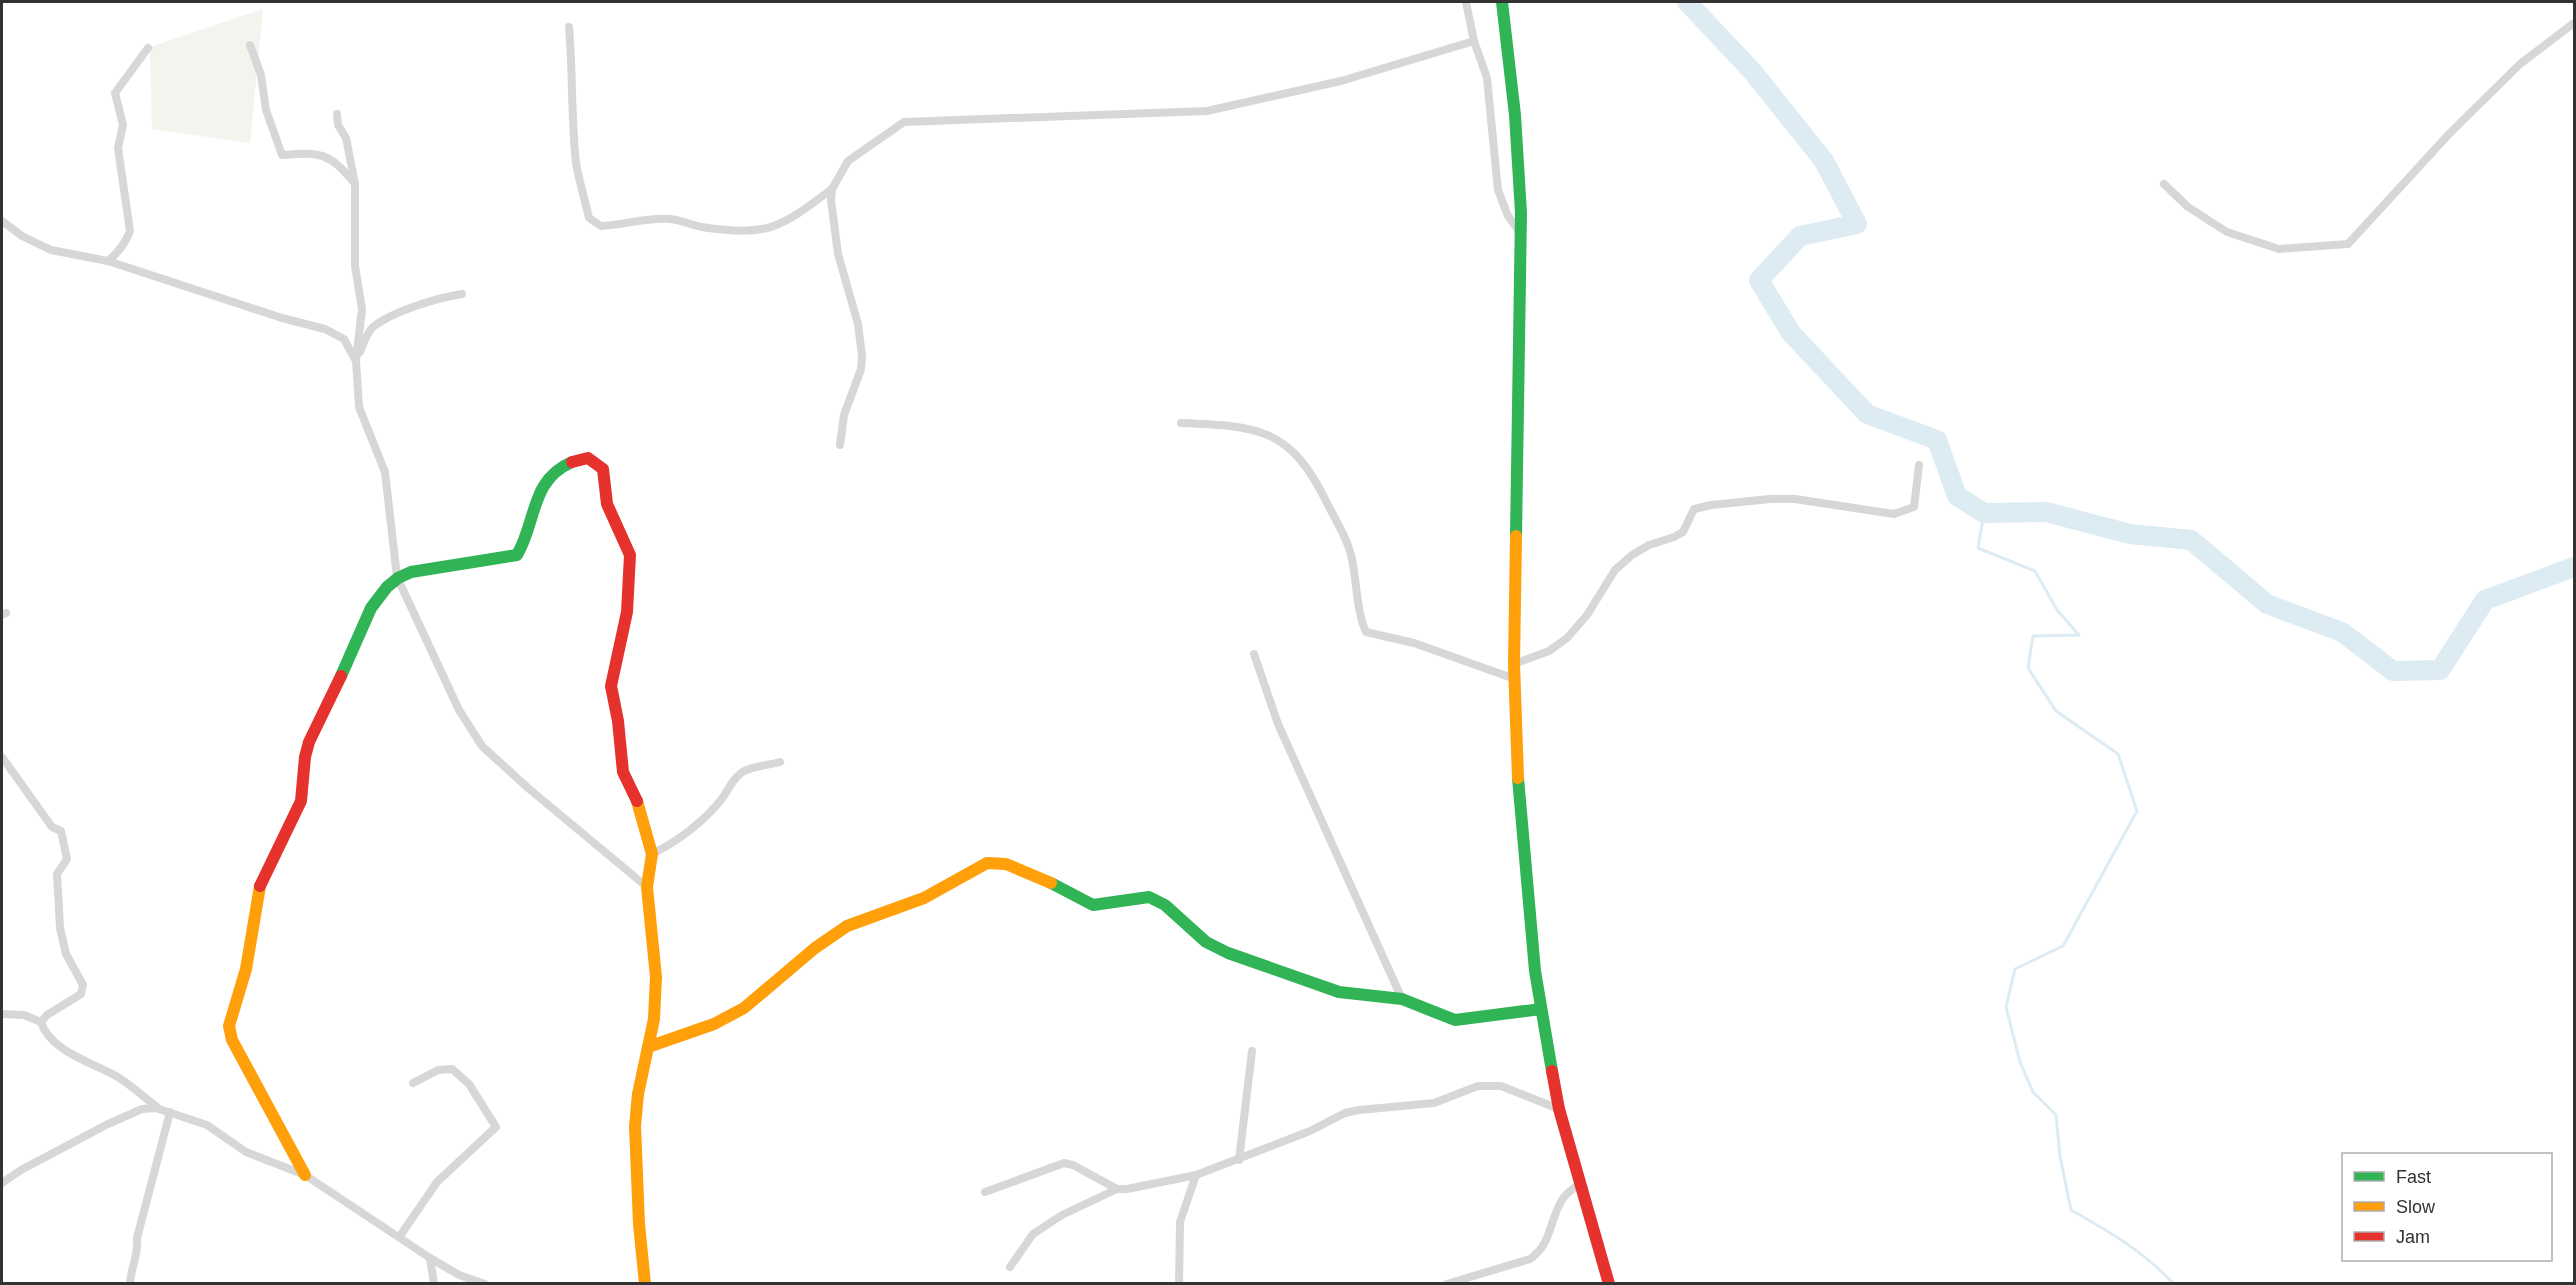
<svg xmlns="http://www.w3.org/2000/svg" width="2576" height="1285" font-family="Helvetica,sans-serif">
<rect width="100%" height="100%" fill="#fff"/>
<!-- green -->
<polygon fill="#f1f5ed" points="263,9 250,143 152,129 150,47"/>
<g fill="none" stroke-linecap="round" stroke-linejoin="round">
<!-- stream -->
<path stroke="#ddebf3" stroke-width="3" d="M1984,513L1978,548L2035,571L2057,610L2079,635L2033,636L2028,668L2056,711L2118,754L2137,811L2063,946L2015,969L2006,1007L2020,1062L2033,1092L2056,1115L2060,1156L2071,1210C2110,1232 2143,1251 2174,1284"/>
<!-- river -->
<polyline stroke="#ddebf3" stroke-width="20" points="1687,2 1753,72 1824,161 1857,224 1800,236 1759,280 1791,333 1867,414 1937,440 1957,496 1984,513 2046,512 2130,534 2191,540 2267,604 2342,632 2393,671 2440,670 2485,600 2574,567"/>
<!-- street -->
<g stroke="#d7d7d7" stroke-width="8">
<polyline points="1466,2 1474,41 1487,78 1498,190 1508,216 1520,232"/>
<path d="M569,27C573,72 571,118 576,163C579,181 585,200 589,218L601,226C624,225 647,217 670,219C681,220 691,225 702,227C769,237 780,228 832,189"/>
<path d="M250,45L261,75L266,110L282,155C321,152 329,152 355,184"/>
<polyline points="337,114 338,125 346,138 355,184 355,266 362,309 356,361 359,407 385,472 397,577 459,710 482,746 528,788 647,887"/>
<polyline points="2164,184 2188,207 2227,232 2279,249 2348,244 2449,134 2520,64 2574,23"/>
<polyline points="2,221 22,236 51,250 108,261 282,318 325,329 344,339 356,361"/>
<path d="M108,261C119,252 125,244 130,231L118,148L123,125L115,93L148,48"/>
<path d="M360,352C363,345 367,332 373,327C393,311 437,298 462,294"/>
<path d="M1181,423C1260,426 1291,428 1328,505C1336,521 1347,538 1351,555C1357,579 1356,611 1366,632L1414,643L1515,679"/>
<polyline points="840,445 844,415 861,369 862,356 858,324 838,254 831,200 832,189 848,161 904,122 1207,111 1341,81 1474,41"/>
<polyline points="2,615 6,613"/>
<polyline points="1254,654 1278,724 1402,999"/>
<polyline points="1514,664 1549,651 1567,638 1587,615 1615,570 1632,555 1649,545 1674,537 1683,532 1694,509 1711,505 1770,499 1795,499 1894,514 1914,507 1919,465"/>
<path d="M2,757L52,827L61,831L67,859L57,874L60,928L66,954L83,985L81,994L47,1015L41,1022C50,1051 91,1062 116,1076C130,1084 144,1097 157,1107"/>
<path d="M652,854C678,841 702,823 721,800C728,791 733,777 744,771C754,766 769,765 780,762"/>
<polyline points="2,1014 24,1015 41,1022"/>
<polyline points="1239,1160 1252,1051"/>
<polyline points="2,1183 21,1170 108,1124 142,1109 156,1108 207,1125 246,1152 305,1175 430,1258 459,1275 485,1284"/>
<polyline points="985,1192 1064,1163 1073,1165 1117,1189 1127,1189 1196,1175 1310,1131 1345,1113 1359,1110 1434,1103 1478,1086 1501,1086 1559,1109"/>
<polyline points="400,1236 437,1182 496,1127 469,1084 452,1069 438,1070 413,1083"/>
<polyline points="430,1258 434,1284"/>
<polyline points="1010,1267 1033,1234 1062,1215 1117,1189"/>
<path d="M130,1284C131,1266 139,1254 137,1238L170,1112"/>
<polyline points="1179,1284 1180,1222 1196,1175"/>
<path d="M1447,1284L1530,1259C1552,1244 1549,1221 1562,1200C1566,1193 1573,1189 1580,1183"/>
</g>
<!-- fast -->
<g stroke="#30b455" stroke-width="12">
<polyline points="1502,2 1515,115 1521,213 1516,536"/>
<path d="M341,676L371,608L387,587L398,578L411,572L517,555C537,521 530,480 572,462"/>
<polyline points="1518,778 1535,971 1552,1071"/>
<polyline points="1051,883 1093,905 1149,897 1165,905 1206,942 1228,953 1339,992 1402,999 1455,1020 1541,1009"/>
</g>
<!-- slow -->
<g stroke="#ff9f0a" stroke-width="12">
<polyline points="1516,536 1514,664 1518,778"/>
<polyline points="637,801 652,854 647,887 656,977 654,1019 638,1094 635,1126 639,1224 645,1284"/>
<polyline points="260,886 246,969 229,1026 232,1040 305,1175"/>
<polyline points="648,1047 714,1024 744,1008 815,948 847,926 924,898 987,863 1006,864 1051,883"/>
</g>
<!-- jam -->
<g stroke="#e5322d" stroke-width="12">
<polyline points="572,462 588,458 603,469 607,504 630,555 627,612 611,686 618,721 623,772 637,801"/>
<polyline points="260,886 301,801 305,757 309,742 341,676"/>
<polyline points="1552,1071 1559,1109 1609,1284"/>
</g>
</g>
<!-- border -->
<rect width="2576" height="1285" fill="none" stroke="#333333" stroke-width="6"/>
<!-- legend -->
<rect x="2342" y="1153" width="210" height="108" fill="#ffffff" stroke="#adadad" stroke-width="1.5"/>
<rect x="2354" y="1172" width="30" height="9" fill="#30b455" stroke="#adadad" stroke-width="1.5"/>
<text x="2396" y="1183" font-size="18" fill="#333333">Fast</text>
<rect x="2354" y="1202" width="30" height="9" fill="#ff9f0a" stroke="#adadad" stroke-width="1.5"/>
<text x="2396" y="1213" font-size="18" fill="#333333">Slow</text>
<rect x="2354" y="1232" width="30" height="9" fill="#e5322d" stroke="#adadad" stroke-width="1.5"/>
<text x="2396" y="1243" font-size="18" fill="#333333">Jam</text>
</svg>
